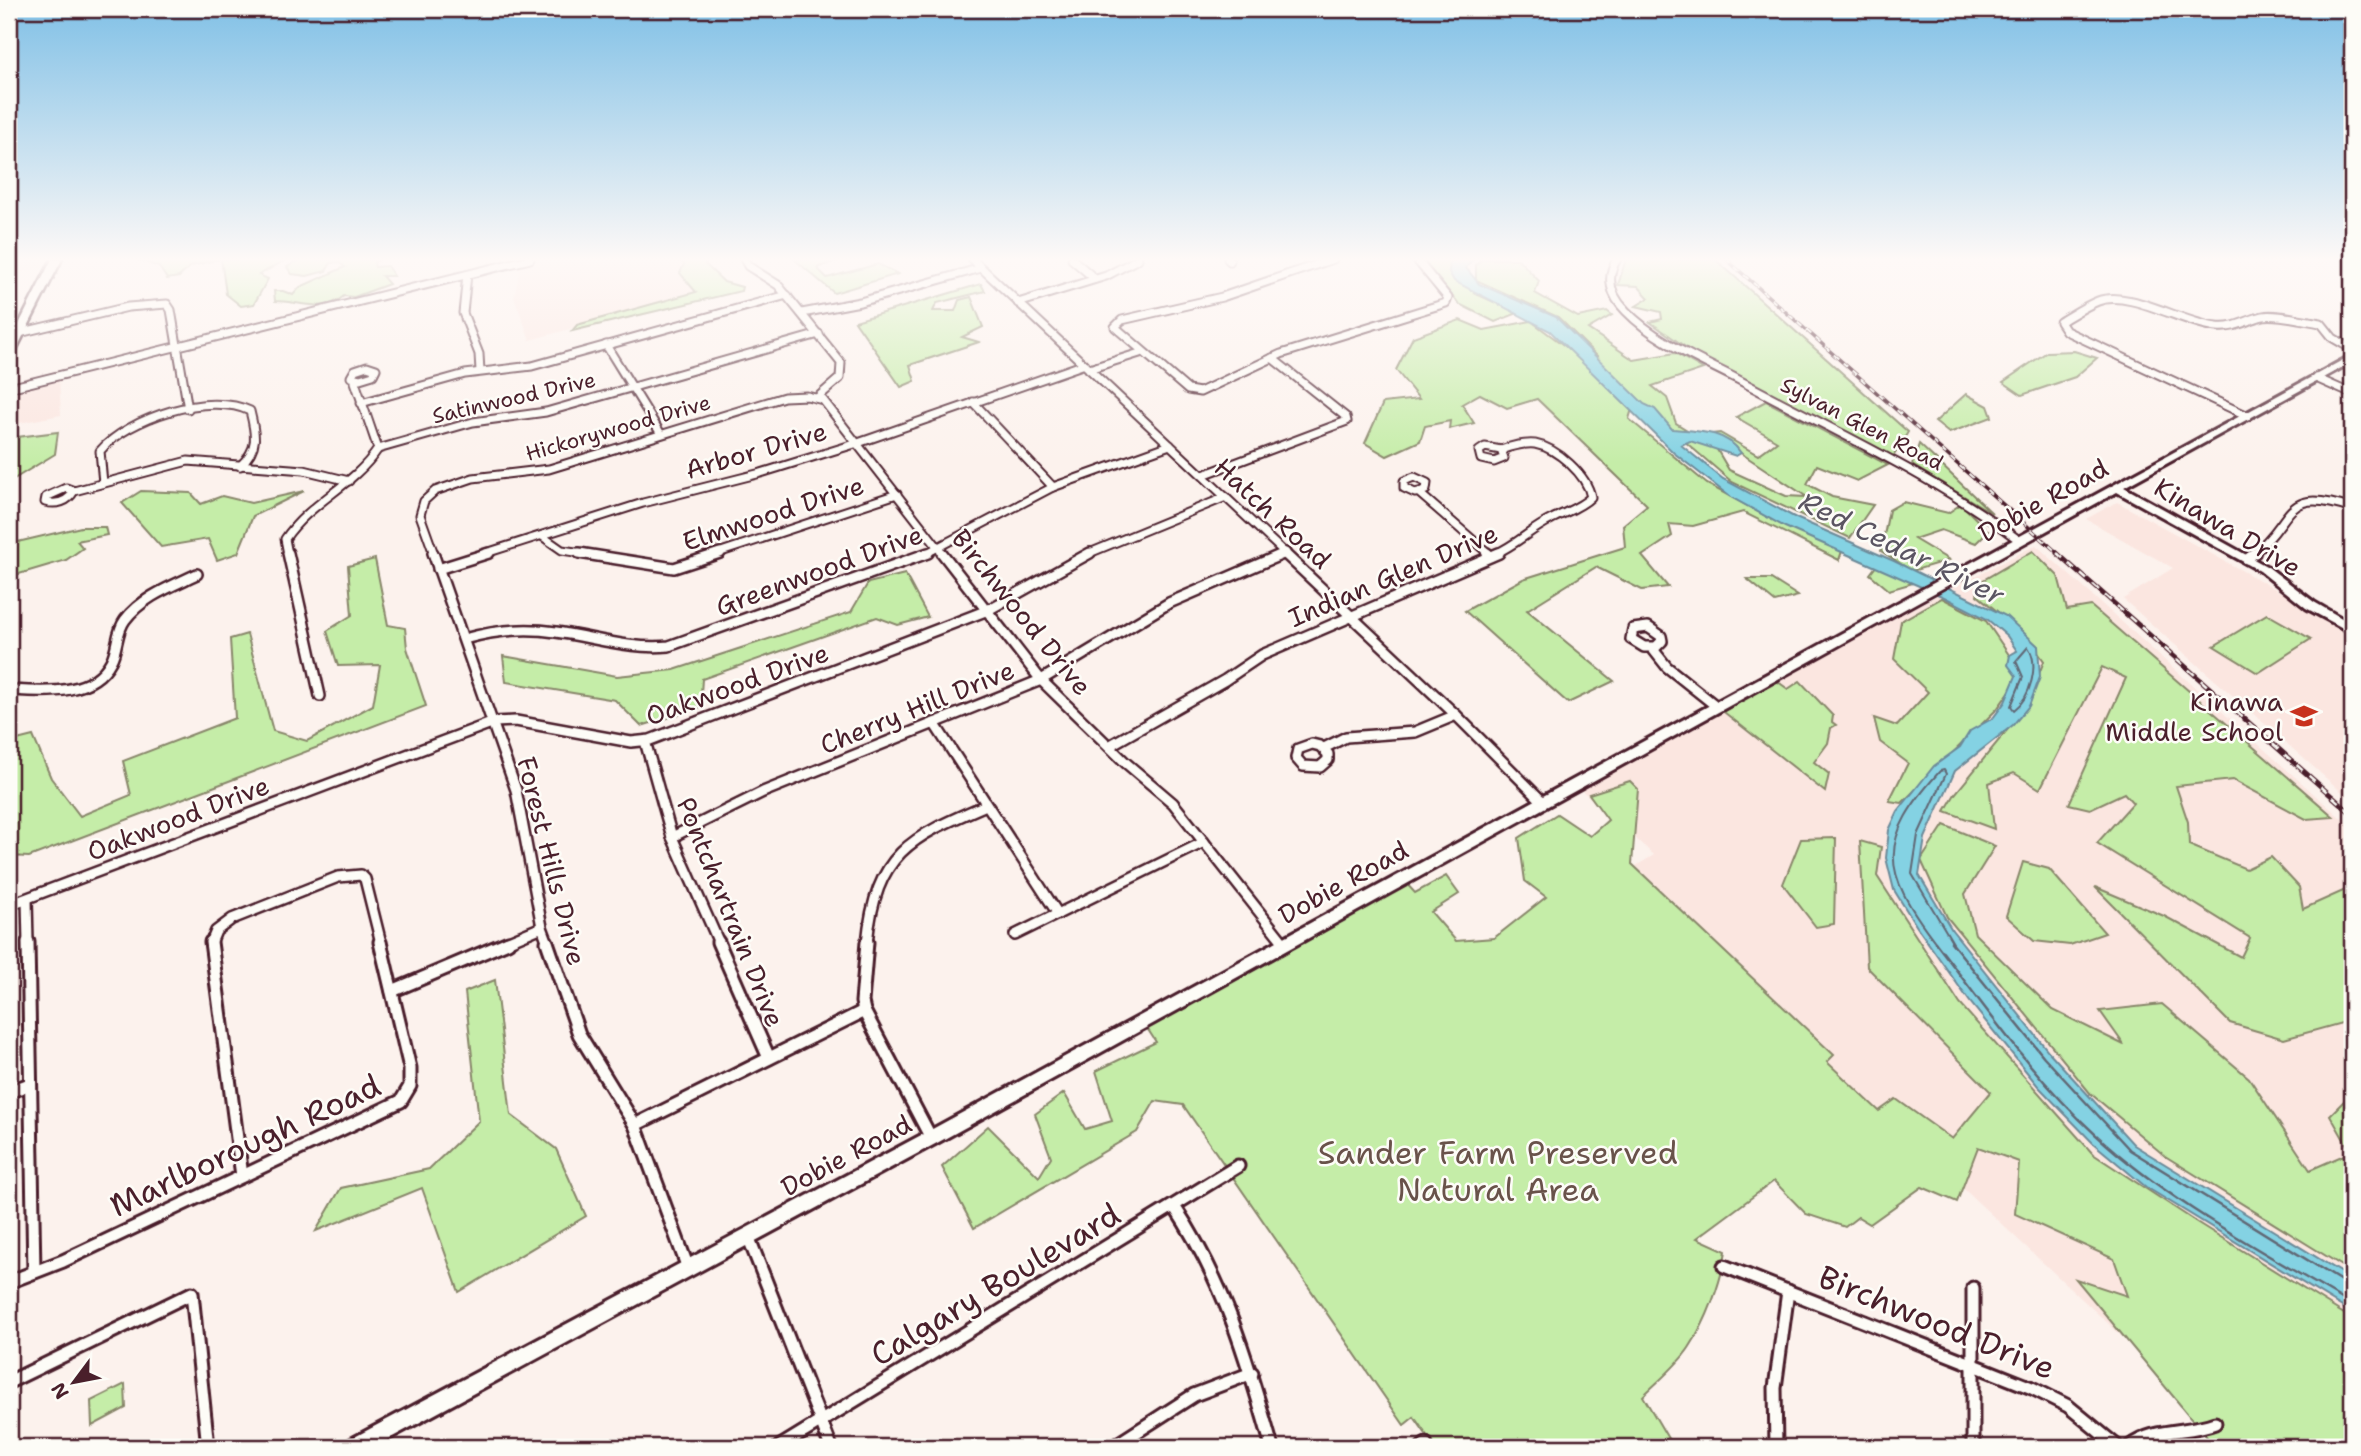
<svg xmlns="http://www.w3.org/2000/svg" width="2361" height="1456" font-family="'Shantell Sans',sans-serif">
<rect width="100%" height="100%" fill="#fcf2ed"/>
<filter id="ink" filterUnits="userSpaceOnUse"><feTurbulence type="fractalNoise" baseFrequency=".0143" numOctaves="2"/><feDisplacementMap in="SourceGraphic" scale="14" xChannelSelector="R" yChannelSelector="G"/><feConvolveMatrix kernelMatrix="1 2 1 2 8 2 1 2 1" color-interpolation-filters="sRGB"/></filter>
<g filter="url(#ink)">
<!-- built -->
<g fill="#fbe6e0">
<polygon points="9,259 50,259 45,267 9,275"/>
<polygon points="535,259 693,259 716,289 530,340 514,297 520,270 517,264"/>
<polygon points="59,378 61,415 9,425 9,390"/>
<polygon points="2117,502 2352,631 2352,801 2123,599 2173,568 2086,519"/>
<polygon points="2036,545 2352,828 2352,1436 2241,1447 1624,873 1654,855 1579,788 1720,709 1780,757 1835,725 1774,679"/>
</g>
<!-- green -->
<g fill="#c5eda8" stroke="#88866a" stroke-width="2">
<polygon points="137,259 219,259 191,266 179,277 167,279 159,267"/>
<polygon points="221,259 287,259 259,275 268,279 254,304 241,306 226,294"/>
<path d="M301,259H380L374,262L375,267L387,266L394,276H382L389,284L354,297L344,296C323,314 300,301 275,301L274,291H283L293,295L300,287L345,267L338,262L331,263L326,271L307,276L292,274L287,267Z"/>
<polygon points="676,259 708,259 705,264 724,282 742,287 741,291 572,331 577,325 696,292 680,273 684,264"/>
<polygon points="794,259 841,259 817,268 827,278 878,264 898,274 834,293"/>
<polygon points="1422,259 1459,259 1450,272 1476,294 1518,313 1495,322 1459,304"/>
<polygon points="1482,259 1518,259 1539,281 1535,293 1578,317 1607,311 1612,315 1588,329 1634,360 1675,353 1703,369 1652,386 1667,398 1676,423 1716,448 1729,470 1786,496 1807,497 1712,434 1720,433 1758,455 1777,441 1736,417 1766,401 1888,465 1857,481 1817,465 1807,484 1832,497 1873,505 1850,538 1732,482 1635,399 1629,419 1707,484 1777,522 1842,551 1839,560 1743,512 1693,526 1669,524 1672,536 1642,556 1668,587 1642,590 1596,567 1527,610 1614,681 1568,703 1465,611 1523,579 1625,547 1623,525 1647,505 1537,399 1507,408 1480,394 1462,404 1474,423 1449,429 1450,421 1425,426 1420,441 1387,456 1365,443 1383,403 1419,399 1396,370 1413,337 1460,320 1484,330 1531,321 1569,349 1597,356 1558,317 1476,280 1476,265"/>
<polygon points="1626,259 1715,259 1908,432 1893,457 1697,355 1650,322 1662,319 1661,312 1636,306 1649,298 1638,286 1618,285"/>
<polygon points="981,284 985,291 937,303 933,311 955,311 959,300 971,297 983,327 962,337 979,342 910,365 915,381 901,387 855,321"/>
<polygon points="2074,351 2097,358 2075,377 2022,395 2003,382 2047,352"/>
<polygon points="1966,394 1988,406 1992,417 1949,433 1935,422"/>
<polygon points="58,432 55,454 9,482 9,442 17,437"/>
<polygon points="1919,444 1992,513 1912,465"/>
<polygon points="141,491 191,493 201,504 222,496 251,503 304,491 253,516 238,553 217,560 208,539 161,547 122,503"/>
<polygon points="1903,502 1948,513 1961,504 1988,531 1976,543 1941,530 1914,539 1949,560 1912,571 1881,551 1889,510"/>
<polygon points="81,527 105,527 107,535 77,541 83,548 66,560 9,577 9,544"/>
<polygon points="2033,551 2058,576 2067,610 2091,606 2334,817 2306,819 2233,780 2176,786 2188,822 2189,845 2246,869 2271,857 2299,887 2303,909 2352,887 2352,1026 2345,1022 2284,1039 2230,1023 2095,887 2164,916 2241,957 2250,938 2097,843 2133,803 2124,793 2090,809 2069,804 2126,678 2102,667 2040,789 2014,773 1989,783 1994,829 1945,811 1955,794 2026,707 2044,661 2023,632 1977,595 1980,582"/>
<polygon points="375,559 388,625 405,628 407,648 426,706 29,857 9,856 9,742 33,736 51,778 80,816 131,795 123,761 235,718 230,639 247,634 273,731 307,741 373,705 380,665 338,666 327,631 352,615 348,566"/>
<polygon points="1877,565 1913,583 1889,590 1870,574"/>
<polygon points="905,574 928,617 898,625 877,617 702,679 700,708 641,726 615,700 506,682 503,656 617,676 674,670 851,612 868,583"/>
<polygon points="1747,579 1771,579 1798,596 1775,602"/>
<polygon points="1942,598 1986,621 2022,674 1997,709 1902,803 1889,801 1908,763 1880,742 1874,718 1897,726 1928,692 1894,659 1901,621"/>
<polygon points="2267,614 2311,639 2258,673 2214,646"/>
<polygon points="1774,679 1788,689 1800,681 1833,716 1832,722 1836,725 1831,728 1828,743 1814,762 1829,774 1825,792 1720,709"/>
<path d="M1630,781L1638,789L1632,864L1834,1055L1827,1062L1879,1111L1896,1099L1952,1139L1991,1092L1867,967L1860,841L1881,847L1877,876L1960,1004L2093,1154L2198,1223L2352,1319V1447H2215L2076,1279L2127,1296L2114,1259L2015,1214L2019,1162L1978,1147L1957,1202L1922,1187L1870,1224L1858,1217L1845,1227L1806,1214L1774,1181L1697,1238L1726,1251C1721,1283 1707,1321 1689,1348C1677,1366 1658,1381 1643,1396L1673,1447H1435L1414,1417L1404,1425L1183,1105L1155,1101L1137,1132L974,1228L942,1167L988,1126L1039,1177L1051,1157L1035,1114L1064,1093L1085,1129L1112,1121L1096,1071L1156,1042L1145,1025L1405,882L1415,893L1446,876L1459,894L1431,912L1456,941L1494,938L1546,897L1525,881L1519,838L1557,814L1590,836L1608,820L1589,794Z"/>
<polygon points="1944,825 1995,846 1965,894 1975,934 2053,1010 2124,1045 2100,1011 2162,1004 2249,1078 2310,1170 2351,1152 2330,1115 2349,1096 2352,1097 2352,1272 2165,1156 2090,1093 1947,917 1921,860"/>
<polygon points="1836,838 1834,924 1816,927 1783,884 1801,839"/>
<polygon points="2023,862 2049,869 2105,933 2070,945 2034,941 2006,916"/>
<polygon points="495,980 511,1115 556,1149 586,1216 459,1292 422,1188 316,1231 341,1188 429,1169 479,1121 465,992"/>
<polygon points="125,1384 126,1408 92,1426 91,1401"/>
</g>
<!-- water -->
<path fill="#84d2e3" stroke="#6d8a99" stroke-width="2" d="M1456,259H1473L1466,268L1479,284L1556,317L1644,404L1655,409L1672,429C1696,431 1726,430 1741,453L1736,456L1690,441L1681,445L1723,479L1796,518L1894,561L2006,616L2038,646L2040,677L2029,706L2013,725L1955,771L1925,838L1919,875L1952,930L2049,1052L2134,1145L2352,1279V1313L2146,1187L2093,1143L2038,1086L1970,1002L1917,927L1894,890L1886,858L1889,830L1898,811L1934,766L1960,747L1970,731L1993,718L2005,702L2016,676L2008,665L2010,655L2017,651L2007,636L1987,619L1944,597L1785,527L1729,496L1674,453L1550,331L1454,281L1449,272L1450,262Z"/>
<g fill="none" stroke-linecap="round" stroke-linejoin="round">
<!-- shore-far1 -->
<g stroke="#616775" stroke-width="2">
<path d="M2028,647C2040,665 2030,698 2014,710L2011,706L2023,677L2016,661Z"/>
<path d="M1936,943C1880,870 1878,840 1940,771L1944,770L1946,774L1918,835L1912,874L1953,943"/>
</g>
<!-- shore -->
<g stroke="#616775" stroke-width="2.5">
<path d="M1935,942C1986,1008 2033,1077 2095,1134C2171,1204 2264,1252 2352,1305"/>
<polyline points="1951,942 2044,1057 2130,1150 2346,1284 2352,1285"/>
</g>
<defs>
<g id="street-far2">
<polyline points="744,259 748,266 778,285 841,363 840,378 817,398"/>
<polyline points="972,259 1286,554"/>
<polyline points="1072,259 1095,279"/>
<polyline points="1228,259 1230,261"/>
<polyline points="1333,259 1222,297 1122,320 1115,327 1188,390 1200,392 1281,354 1446,303 1448,298 1416,259"/>
<path d="M1617,259C1605,278 1611,296 1626,311C1656,342 1701,360 1739,380C1835,432 1933,475 2020,541"/>
<polyline points="467,275 463,313 479,354 480,371"/>
<polyline points="1018,303 1106,276 1138,259"/>
<polyline points="802,313 860,302 981,268"/>
<polyline points="19,333 128,307 167,304 171,310 188,409"/>
<polyline points="606,345 661,434"/>
<polygon points="367,366 376,369 373,375 360,379 351,377 355,370"/>
<polyline points="1089,369 1143,352"/>
<polyline points="2316,378 2352,394"/>
<polyline points="9,388 530,259"/>
<polyline points="973,402 1053,487"/>
<polyline points="361,403 465,374 532,366 787,295"/>
<path d="M2248,416L2066,331L2060,322C2072,315 2085,306 2098,301C2129,289 2184,324 2217,327C2235,329 2246,320 2263,316C2276,313 2306,321 2321,323L2333,338L2352,349"/>
<polygon points="1485,447 1501,450 1504,458 1494,462 1481,459 1479,451"/>
<polyline points="378,449 473,422 546,412 819,334"/>
<polyline points="1203,475 1347,421 1346,417 1272,358"/>
<polygon points="1414,477 1427,483 1426,490 1415,493 1404,488 1404,481"/>
<path d="M103,483L100,451C128,418 210,391 250,411C256,435 259,448 240,466"/>
<path d="M66,488L74,491C68,502 57,505 45,502L46,497Z"/>
<polyline points="74,491 188,461 304,470 349,481"/>
<polyline points="1419,493 1489,554"/>
<polyline points="542,536 562,550 589,554"/>
<path d="M288,554L285,539C310,502 353,486 378,449L355,382L357,379"/>
<polyline points="434,554 420,515 424,501 435,491 473,478 549,469 784,397 807,396 823,400 943,554"/>
<polyline points="483,554 643,503 761,473 858,443 1085,364"/>
<polyline points="715,554 897,494"/>
<polyline points="925,554 1053,487 1170,445"/>
<polyline points="1087,554 1226,497"/>
<polyline points="1282,554 1285,553"/>
<path d="M1495,554C1516,545 1531,529 1552,519C1565,512 1580,508 1591,497C1587,475 1557,448 1535,444C1523,443 1512,446 1501,450"/>
<path d="M2253,554C2297,519 2281,485 2352,509"/>
</g>
<g id="street-far1">
<polyline points="288,553 320,696"/>
<polyline points="433,553 516,790 542,927 548,943"/>
<polyline points="579,553 674,568 720,553"/>
<polyline points="942,553 1041,680 1126,763 1173,803 1284,943"/>
<polyline points="1284,553 1456,715 1542,801"/>
<polyline points="1487,553 1491,556"/>
<polyline points="2247,559 2255,553"/>
<polyline points="438,569 489,553"/>
<polygon points="1648,627 1661,636 1662,641 1656,647 1644,647 1631,639 1633,629"/>
<path d="M464,639C495,630 524,627 556,632C593,637 631,650 669,646L928,553"/>
<polyline points="1652,648 1667,667 1716,706"/>
<path d="M9,690C44,692 92,697 111,661C118,648 116,632 125,620C142,597 172,586 197,574"/>
<polyline points="934,723 1058,914"/>
<polyline points="645,741 672,837 719,943"/>
<polygon points="1312,744 1320,746 1328,754 1328,760 1320,767 1303,766 1296,758 1298,749"/>
<polyline points="1109,746 1225,680 1262,655 1499,553"/>
<polyline points="1324,748 1346,737 1415,732 1456,715"/>
<polyline points="672,837 763,792 1041,680 1169,603 1285,553"/>
<polyline points="27,899 28,943"/>
<polyline points="9,905 494,722 516,721 631,742 650,740 988,610 1090,553"/>
<polyline points="1015,935 1204,842"/>
<polyline points="211,943 216,931 232,919 338,877 361,875 365,879 381,943"/>
<polyline points="504,943 542,927"/>
<path d="M867,943C876,853 909,838 986,805"/>
</g>
<g id="street">
<polyline points="28,942 34,1272"/>
<polyline points="211,942 242,1176"/>
<polyline points="547,942 579,1034 635,1125 688,1268"/>
<polyline points="718,942 769,1058"/>
<polyline points="867,942 862,1002 864,1011 931,1138"/>
<polyline points="392,991 508,942"/>
<polyline points="9,1092 30,1084"/>
<polyline points="635,1125 864,1011"/>
<path d="M1174,1206C1225,1283 1247,1359 1272,1447"/>
<polyline points="748,1236 831,1447"/>
<polyline points="1724,1266 2032,1388 2068,1406 2118,1447"/>
<polyline points="9,1282 63,1261 401,1101 410,1086 410,1068 380,942"/>
<polyline points="1973,1288 1973,1447"/>
<polyline points="9,1382 192,1293 208,1447"/>
<polyline points="779,1447 1238,1166"/>
<polyline points="1113,1447 1194,1395 1252,1373"/>
<polyline points="1422,1447 1426,1444"/>
<polyline points="1776,1447 1775,1388 1788,1291"/>
<path d="M2129,1447C2154,1427 2186,1434 2215,1423"/>
</g>
<polygon id="secondary" points="2352,355 2352,362 2124,487 2268,567 2314,602 2352,624 2352,633 2306,608 2260,571 2117,492 937,1143 374,1447 347,1447 349,1440 925,1133"/>
<polygon id="primary" points="52,259 62,259 14,354 9,357 9,344"/>
</defs>
<!-- street-far2 casing -->
<use href="#street-far2" stroke="#4a1f2b" stroke-width="11"/>
<!-- street-far1 casing -->
<use href="#street-far1" stroke="#4a1f2b" stroke-width="14"/>
<!-- street casing -->
<use href="#street" stroke="#4a1f2b" stroke-width="17"/>
<!-- secondary casing -->
<use href="#secondary" stroke="#4a1f2b" stroke-width="6"/>
<!-- primary casing -->
<use href="#primary" stroke="#4a1f2b" stroke-width="5"/>
<!-- street-far2 -->
<use href="#street-far2" stroke="#fdfcf7" stroke-width="7"/>
<!-- street-far1 -->
<use href="#street-far1" stroke="#fdfcf7" stroke-width="9"/>
<!-- street -->
<use href="#street" stroke="#fdfcf7" stroke-width="11"/>
<!-- secondary -->
<use href="#secondary" fill="#fdfcf7" fill-rule="evenodd"/>
<!-- primary -->
<use href="#primary" fill="#fdfcf7" fill-rule="evenodd"/>
<defs>
<polyline id="rail-far1" points="1726,259 2059,554"/>
<polyline id="rail" points="2057,553 2352,814"/>
</defs>
<!-- rail-far1 casing -->
<use href="#rail-far1" stroke="#4a1f2b" stroke-width="3.5"/>
<!-- rail casing -->
<use href="#rail" stroke="#4a1f2b" stroke-width="5"/>
<!-- rail-far1 -->
<use href="#rail-far1" stroke="#fdfcf7" stroke-width="2" stroke-dasharray="6" stroke-linecap="butt"/>
<!-- rail -->
<use href="#rail" stroke="#fdfcf7" stroke-width="2.5" stroke-dasharray="8" stroke-linecap="butt"/>
</g>
</g>
<!-- sky -->
<linearGradient id="sky" x2="0" y2="1"><stop stop-color="#80c0e6"/><stop offset="0.56" stop-color="#fef9f7"/><stop offset="1" stop-color="#fef9f7" stop-opacity="0"/></linearGradient>
<rect width="2361" height="463" fill="url(#sky)"/>
<!-- icons -->
<defs>
<symbol id="school-bare" viewBox="-9 -9 18 18"><path d="M0-5L7-2L0 1L-7-2ZM-4 1L0 2.5L4 1V4Q0 6-4 4Z" fill="#c8321e" stroke="#fdfcf7" stroke-width="2.5" paint-order="stroke"/></symbol>
</defs>
<g fill-rule="evenodd">
<use href="#school-bare" x="2285" y="697" width="38" height="38"/>
</g>
<g text-anchor="middle" dominant-baseline="central" stroke-width="5" stroke-linejoin="round" paint-order="stroke">
<!-- far-street labels -->
<g font-size="21" fill="#4a1f2b" stroke="#fdfcf7">
<text transform="translate(514 398) rotate(-13)">Satinwood Drive</text>
<text transform="translate(1862 424) rotate(27)">Sylvan Glen Road</text>
<text transform="translate(618 428) rotate(-16)">Hickorywood Drive</text>
</g>
<!-- street labels -->
<g font-size="26" fill="#4a1f2b" stroke="#fdfcf7">
<text transform="translate(756 450) rotate(-16)">Arbor Drive</text>
<text transform="translate(2043 500) rotate(-29)">Dobie Road</text>
<text transform="translate(773 513) rotate(-18)">Elmwood Drive</text>
<text transform="translate(1273 513) rotate(43)">Hatch Road</text>
<text transform="translate(2228 527) rotate(31)">Kinawa Drive</text>
<text transform="translate(819 570) rotate(-20)">Greenwood Drive</text>
<text transform="translate(1393 575) rotate(-23)">Indian Glen Drive</text>
<text transform="translate(1022 612) rotate(51)">Birchwood Drive</text>
<text transform="translate(737 684) rotate(-20)">Oakwood Drive</text>
<text transform="translate(917 707) rotate(-22)">Cherry Hill Drive</text>
<text transform="translate(178 818) rotate(-21)">Oakwood Drive</text>
<text transform="translate(552 861) rotate(76)">Forest Hills Drive</text>
<text transform="translate(1343 882) rotate(-29)">Dobie Road</text>
<text transform="translate(731 912) rotate(68)">Pontchartrain Drive</text>
<text transform="translate(846 1155) rotate(-28)">Dobie Road</text>
</g>
<!-- poi labels -->
<g font-size="26" fill="#4a1f2b" stroke="#fdfcf7" text-anchor="end">
<text x="2283" y="701">Kinawa<tspan x="2283" dy="30">Middle School</tspan></text>
</g>
<!-- water labels -->
<g font-size="28" font-style="italic" fill="#5b5562" stroke="#fdfcf7">
<text transform="translate(1902 548) rotate(26)">Red Cedar River</text>
</g>
<!-- near-street labels -->
<g font-size="32" fill="#4a1f2b" stroke="#fdfcf7">
<text transform="translate(245 1145) rotate(-25)">Marlborough Road</text>
<text transform="translate(995 1284) rotate(-31)">Calgary Boulevard</text>
<text transform="translate(1937 1322) rotate(22)">Birchwood Drive</text>
</g>
<!-- near-park labels -->
<g font-size="32" fill="#69524a" stroke="#fdfcf7">
<text x="1498" y="1152">Sander Farm Preserved<tspan x="1498" dy="37">Natural Area</tspan></text>
</g>
</g>
<!-- margin -->
<rect width="2361" height="1456" fill="none" stroke="#fdfcf7" stroke-width="35"/>
<rect x="18" y="18" width="2326" height="1421" fill="none" stroke="#4a1f2b" stroke-width="2.5" filter="url(#ink)"/>
<!-- north arrow -->
<g transform="translate(74 1382) rotate(238)" stroke="#fdfcf7" stroke-width="5" paint-order="stroke">
<path d="M0-5L12 26L0 18L-12 26Z" fill="#4a1f2b"/>
<text y="-10" font-size="19" font-weight="bold" text-anchor="middle" fill="#4a1f2b">N</text>
</g>
</svg>
